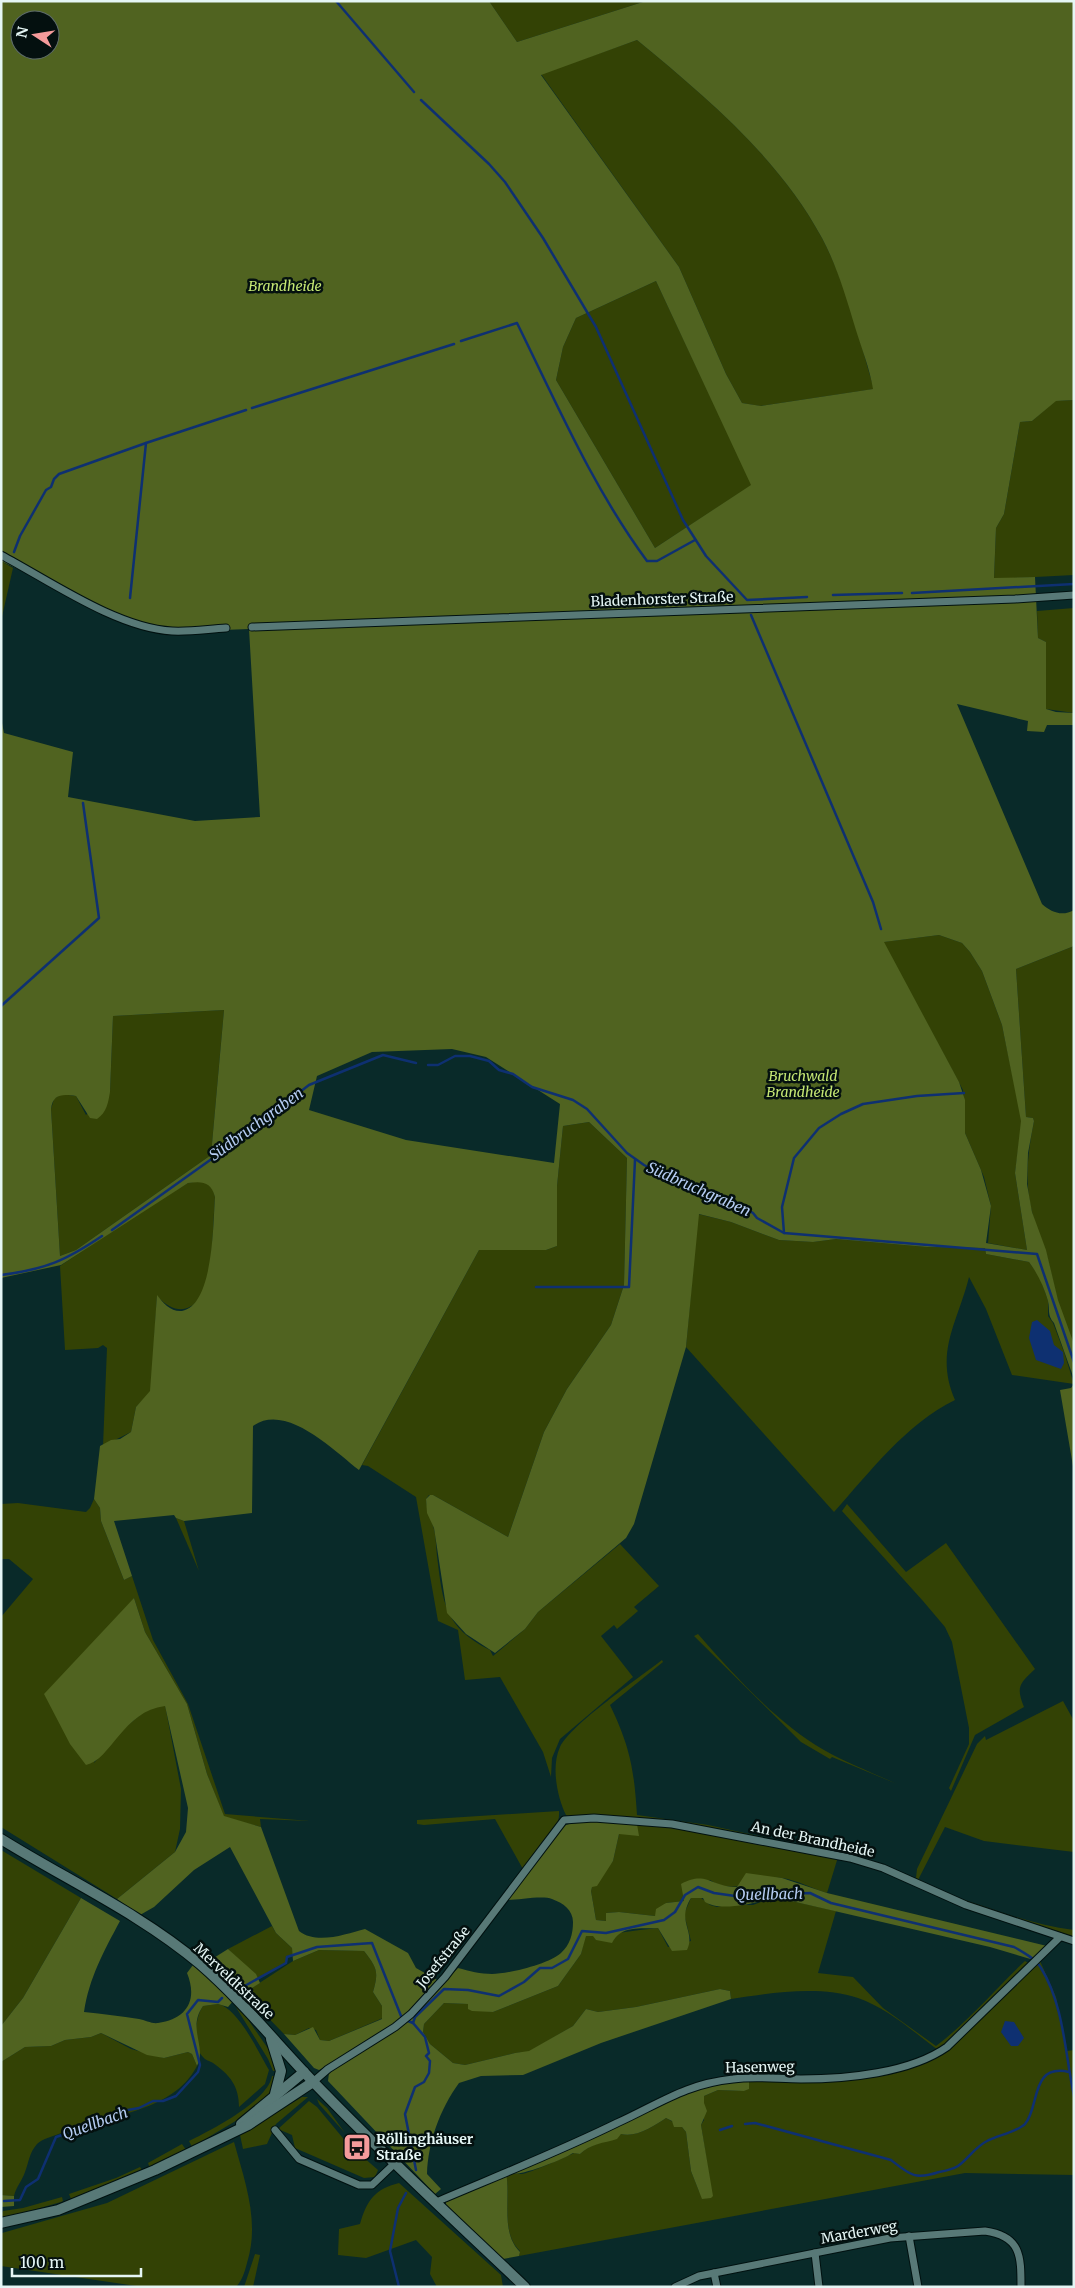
<svg xmlns="http://www.w3.org/2000/svg" width="1075" height="2288" font-family="Merriweather,serif">
<rect width="100%" height="100%" fill="#092a29"/>
<!-- green -->
<g fill="#334205">
<polygon points="489,1 646,1 517,42"/>
<path d="M637,40C706,97 779,158 822,238C847,285 859,339 874,389L760,406L742,403L726,374L679,267L541,74Z"/>
<polygon points="656,281 752,485 655,548 556,380 563,347 576,318"/>
<polygon points="1074,400 1074,575 994,579 996,528 1004,514 1020,422 1032,421 1055,401"/>
<polygon points="1,561 13,568 1,621"/>
<polygon points="1074,608 1074,713 1046,709 1046,642 1038,638 1037,611"/>
<polygon points="939,935 962,943 970,952 982,971 1002,1025 1022,1121 1015,1173 1027,1250 988,1243 991,1206 984,1177 965,1133 963,1090 883,942"/>
<path d="M1074,946V1344C1060,1319 1055,1288 1048,1260C1044,1243 1036,1229 1032,1212C1024,1181 1028,1152 1034,1121L1033,1118L1026,1117L1016,969Z"/>
<polygon points="224,1010 211,1155 76,1250 60,1256 51,1109 54,1099 61,1094 76,1096 86,1115 110,1092 113,1016"/>
<path d="M589,1122L627,1158L624,1285L611,1325L567,1389L544,1432L508,1537L433,1495H429L426,1499C427,1511 431,1518 434,1529C436,1537 436,1547 437,1556C443,1603 444,1627 490,1650L493,1656L525,1629L538,1612L620,1544L659,1586L634,1607L638,1611L617,1629L614,1625L601,1636L633,1677L560,1739L552,1758L551,1777L543,1752L500,1677L465,1680L458,1630L438,1621L416,1497L368,1466L362,1465L479,1250H546L557,1246V1186L563,1126Z"/>
<path d="M199,1181C210,1183 213,1187 215,1197C213,1223 213,1250 209,1274C203,1305 182,1323 157,1296L151,1392L136,1407L131,1432L103,1446L107,1348L103,1345L98,1348L65,1350L60,1266L156,1202L188,1183Z"/>
<path d="M698,1214L731,1222L779,1240L813,1242L836,1239L927,1247L985,1248L986,1254L1029,1262L1040,1277L1048,1301V1316L1053,1323L1064,1352L1074,1384L1012,1375L986,1309L969,1277C958,1322 934,1352 955,1400C906,1424 870,1472 834,1512L686,1347Z"/>
<polygon points="94,1499 100,1508 101,1521 124,1580 132,1576 153,1640 188,1704 225,1814 310,1821 260,1819 261,1827 224,1817 207,1774 187,1704 145,1632 134,1598 94,1763 120,1732 147,1709 165,1705 181,1789 180,1829 175,1852 117,1899 1,1827 1,1617 33,1579 9,1559 1,1559 1,1504 18,1503 86,1512 90,1508"/>
<path d="M847,1504L906,1572L946,1543L1035,1669C1019,1684 1016,1687 1024,1707L975,1735L951,1791L949,1788L969,1744V1728L952,1642L945,1627L923,1601L842,1511Z"/>
<polygon points="176,1518 184,1521 199,1571"/>
<path d="M698,1634C733,1674 777,1723 824,1750C847,1763 873,1773 897,1784L832,1757L830,1759L801,1742L694,1636Z"/>
<path d="M662,1660L663,1662L610,1705C630,1747 634,1768 637,1815L708,1825L795,1844L670,1822L569,1817L566,1815C557,1797 551,1766 560,1747C571,1724 639,1678 662,1660Z"/>
<path d="M1063,1701L1074,1721V1852L984,1841L945,1827L918,1880C937,1892 959,1898 980,1905C1011,1916 1041,1926 1074,1930V1939L965,1902L916,1878L917,1869L977,1744L985,1736L986,1740Z"/>
<path d="M559,1811C561,1832 536,1855 524,1871L495,1819L424,1825L417,1824V1820Z"/>
<path d="M637,1824L674,1827L838,1857L827,1893C813,1889 797,1880 782,1878C756,1876 736,1897 710,1880L684,1901L666,1903L655,1916L619,1912L606,1913L607,1921L596,1920L591,1891L592,1886L613,1861L619,1834Z"/>
<polygon points="1,1850 81,1898 23,1998 1,2026"/>
<path d="M700,1897L710,1905L717,1907L725,1905H753L774,1897L836,1911L818,1973L853,1977L883,2008L936,2046C969,2021 995,1989 1025,1961L1030,1964L938,2050C914,2032 887,2008 858,1998C819,1985 770,1993 731,1999L730,1991L720,1989L636,2007L598,2012L586,2009L573,2026L529,2052L515,2053L465,2065L453,2063L430,2044L423,2032L424,2024L444,2003L468,2004V2008L493,2012L558,1986L581,1954L585,1936C611,1935 633,1930 658,1928L668,1947L691,1941L684,1914L691,1898Z"/>
<polygon points="272,1926 276,1933 292,1948 293,1954 287,1957 286,1963 258,1979 228,1949"/>
<path d="M319,1950L364,1951C377,1968 379,1971 373,1992L382,2006L383,2018L329,2041L320,2040L316,2030L309,2028L295,2035L284,2034L244,1993L293,1961Z"/>
<path d="M1040,1961L1056,1997L1067,2051L1074,2050V2175L965,2173L519,2256L520,2251C500,2232 511,2198 506,2172C512,2173 517,2174 522,2174C527,2174 568,2156 574,2153L580,2154C591,2143 608,2142 621,2134C636,2138 654,2126 666,2118L682,2127L686,2132L691,2171L699,2191L712,2196L701,2125L704,2120V2096L718,2090L744,2091L749,2088V2082L890,2073L922,2064L949,2050Z"/>
<polygon points="236,2002 271,2053 277,2071 273,2071 268,2059 234,2004"/>
<path d="M218,2004C238,2008 259,2053 269,2070L265,2084L239,2107C239,2086 230,2075 213,2063C210,2061 205,2060 203,2057C192,2047 195,2017 203,2006Z"/>
<path d="M101,2033L131,2049L164,2058L188,2052L192,2054L197,2066C172,2114 106,2114 61,2133C54,2136 42,2139 37,2144C29,2153 29,2162 25,2172C22,2181 16,2187 14,2196L1,2195V2062L25,2047L51,2046L65,2040L91,2037Z"/>
<path d="M272,2076H279L274,2091L249,2113L192,2147L189,2141C211,2130 268,2101 272,2076Z"/>
<polygon points="302,2097 308,2097 276,2124 267,2144 243,2149 240,2135"/>
<polygon points="317,2099 327,2108 345,2133 319,2104"/>
<polygon points="309,2101 317,2107 347,2143 378,2170 375,2177 364,2178 295,2148 292,2135 278,2129"/>
<path d="M234,2142C245,2182 260,2222 247,2263C245,2271 242,2281 236,2287H143L1,2266L2,2233L107,2203Z"/>
<polygon points="182,2144 186,2150 150,2168 148,2163"/>
<polygon points="140,2167 143,2171 71,2199 69,2194 116,2178"/>
<path d="M399,2183L501,2275L503,2287H437L430,2274L432,2257L416,2240L366,2258L338,2255L339,2229L360,2224C367,2200 375,2189 399,2183Z"/>
<polygon points="62,2197 63,2201 61,2202 5,2218 1,2215 3,2211 23,2208"/>
<polygon points="255,2254 260,2255 253,2287 244,2287"/>
</g>
<!-- forest -->
<g fill="#506320" fill-rule="evenodd">
<path d="M1,1H489L517,42L646,1H1074V400L1056,401L1032,421L1020,422L1004,514L996,528L994,578L1035,577L1038,638L1046,642V709L1056,712L1074,713V725H1047L1044,732L1027,731L1028,721L957,704L1042,904C1051,912 1062,917 1074,910V946L1016,969L1026,1117L1033,1118L1034,1121L1028,1153L1027,1184L1032,1212L1046,1250L1058,1300L1074,1344V1379L1054,1323C1047,1315 1050,1310 1048,1301C1044,1287 1038,1274 1029,1262L986,1254L985,1248L927,1247L836,1239L813,1242L779,1240L731,1222L699,1214L686,1347L634,1524L626,1538L538,1612L525,1629L495,1653L466,1634L447,1613L434,1528L427,1513L426,1499L430,1495H433L508,1537L544,1432L567,1389L611,1325L624,1285L627,1158L589,1122L563,1126L557,1186V1246L546,1250H479L359,1470C334,1451 286,1402 253,1426L252,1513L184,1521L176,1518L174,1515L114,1521L132,1576L124,1580L101,1521L100,1508L94,1499L100,1446L111,1440L120,1439L131,1432L136,1407L150,1391L157,1295C163,1303 171,1312 182,1311C214,1305 213,1222 215,1197C211,1182 203,1181 188,1183L61,1265L1,1278V718L4,733L73,752L68,797L195,821L260,817L249,629L171,632L138,626L1,561ZM20,20H50V50H20ZM637,40C706,97 779,158 822,238C837,266 846,297 855,327C861,347 870,369 873,389L761,406L742,403L726,374L679,267L541,75ZM656,281L751,485L655,548L556,380L563,347L576,318ZM939,935L962,943L970,952L982,971L1002,1025L1021,1121L1015,1173L1027,1250L986,1243L991,1206L981,1170L965,1133V1100L959,1082L884,942ZM224,1010L211,1155L76,1250L60,1256L51,1109C53,1094 62,1094 76,1096L90,1118L97,1119C107,1112 108,1103 110,1092L113,1016ZM452,1049L486,1057L560,1104L554,1163L406,1140L309,1110L317,1076L372,1052Z"/>
<polygon points="1074,1384 1074,1472 1060,1390 1071,1388"/>
<path d="M134,1598L145,1632L187,1704L207,1774L224,1816L261,1827L299,1931C317,1945 346,1934 365,1929L408,1953L416,1968L439,1981L394,2026L323,2068L319,2070L314,2068L284,2034L295,2035L313,2027L320,2040L329,2041L382,2019V2006L373,1992C379,1971 377,1968 364,1951L319,1950L293,1961L292,1948L276,1933L230,1847L194,1870L154,1907L140,1915L117,1899L175,1852L186,1832L188,1808L165,1706C123,1711 111,1760 86,1765L70,1744L44,1694Z"/>
<path d="M582,1820L637,1824L639,1836L619,1834L613,1861L597,1886L592,1887L591,1891L596,1920L606,1921V1913L619,1912L655,1916L656,1909L666,1903L684,1901L681,1884C706,1870 711,1887 737,1887L746,1873L782,1878L827,1893L1047,1946L1037,1961L990,1947L774,1897C757,1903 720,1912 705,1902L703,1898H691C676,1922 696,1931 687,1950L672,1951L658,1928C640,1929 621,1925 612,1943L596,1940L593,1936H586L581,1954L558,1986L493,2012L472,2011L468,2009V2004L444,2003L424,2024L423,2032L430,2044L453,2063L465,2065L515,2053L529,2051L573,2026L586,2009L598,2012L636,2007L720,1989L730,1991L731,1999L601,2043L523,2075L481,2076L459,2083C440,2109 428,2142 427,2174L441,2189L435,2194L328,2081L329,2073L400,2027L458,1968C469,1971 481,1974 492,1974C508,1974 549,1964 561,1953C570,1945 573,1934 573,1922C573,1910 563,1903 552,1899C543,1895 518,1900 507,1900L563,1826Z"/>
<path d="M81,1898L120,1921C104,1951 89,1978 84,2012C103,2014 121,2016 139,2019C145,2020 152,2024 158,2023C187,2019 198,2000 187,1973L193,1965L234,2000L228,2007L218,2004L203,2006C187,2029 207,2046 197,2066L192,2054L188,2052L164,2058L147,2055L101,2033L91,2037L65,2040L51,2046L25,2047L1,2062V2026L23,1998Z"/>
<polygon points="228,1949 256,1974 260,1983 244,1993 209,1961"/>
<path d="M741,2081L749,2082V2089L744,2091L718,2090L704,2096V2103L707,2111L701,2125L713,2196L711,2198L702,2199L691,2171L686,2132L682,2127H674L672,2121L666,2118C654,2126 636,2138 621,2134L617,2139C604,2143 590,2144 580,2154L573,2153C564,2159 520,2177 511,2173L696,2088Z"/>
<path d="M506,2172C511,2198 500,2232 520,2252L519,2256L503,2259L446,2206V2202Z"/>
<polygon points="1,2195 14,2196 14,2206 1,2207"/>
</g>
<!-- water -->
<g fill="#0e3071">
<polygon points="1037,1320 1050,1331 1054,1345 1063,1352 1064,1363 1061,1369 1036,1360 1029,1338 1032,1322"/>
<polygon points="1005,2021 1014,2022 1024,2038 1018,2046 1011,2046 1001,2032"/>
</g>
<g fill="none" stroke-linecap="round" stroke-linejoin="round">
<!-- stream -->
<g stroke="#0e3071" stroke-width="2.5">
<polyline points="336,1 414,92"/>
<polyline points="421,100 489,164 505,182 543,238 596,327 683,520 706,556 747,600 807,597"/>
<path d="M461,341L517,323C557,404 593,488 647,561H657L695,540"/>
<polyline points="252,408 454,344"/>
<polyline points="14,552 20,536 46,490 51,487 54,479 59,474 146,443"/>
<polyline points="912,593 1074,584"/>
<polyline points="833,595 902,593"/>
<polyline points="130,598 146,443 246,410"/>
<polyline points="751,615 873,902 881,929"/>
<polyline points="1,1006 99,918 83,803"/>
<polyline points="428,1065 438,1065 455,1056 470,1056 489,1061 499,1070 513,1074 532,1087 573,1100 587,1109 627,1153 644,1165 682,1184 737,1203 753,1213 757,1218 784,1233 1037,1254 1074,1362"/>
<polyline points="112,1230 227,1148 309,1085 383,1055 416,1063"/>
<polyline points="784,1233 782,1207 794,1158 819,1128 841,1114 863,1104 917,1096 964,1093"/>
<path d="M1,1275C46,1269 65,1261 102,1236"/>
<polyline points="536,1287 629,1287 635,1160"/>
<polyline points="241,1988 286,1963 287,1957 317,1947 372,1943 401,2016"/>
<path d="M408,2021L413,2023L415,2017L444,1989L468,1990L499,1996L524,1982L540,1968H552L568,1959L582,1931L606,1933L664,1920L675,1912L685,1895L698,1887L714,1893L735,1896L810,1893L831,1903L1014,1947C1023,1952 1036,1959 1041,1968C1064,2005 1065,2054 1074,2096"/>
<polyline points="413,2023 425,2037 429,2053 426,2056 430,2061 429,2073 424,2082 415,2087 405,2114 416,2170"/>
<path d="M745,2124L755,2123L891,2160C910,2175 915,2180 939,2172C945,2171 953,2169 958,2166C968,2159 975,2147 987,2141C996,2136 1019,2131 1025,2124C1040,2107 1030,2063 1069,2072"/>
<polyline points="720,2130 732,2126"/>
<polyline points="4,2201 20,2200 26,2187 38,2179 56,2137 100,2122 117,2112 139,2108 153,2101 163,2101 176,2096 198,2072 200,2065 187,2014 198,2000 218,2002 222,1998"/>
<polyline points="399,2287 390,2251 398,2208 406,2193"/>
</g>
<defs>
<g id="street">
<path d="M1,555C50,581 117,628 172,631C190,632 208,629 226,628"/>
<polyline points="252,627 1015,599 1074,595"/>
<polyline points="313,2082 328,2069 395,2027 411,2014 445,1977 564,1820 594,1818 672,1824 850,1858 883,1868 966,1905 1074,1941"/>
<polyline points="275,2130 299,2159 359,2185 372,2185 394,2164"/>
<path d="M436,2202C497,2176 558,2152 617,2123C659,2104 685,2084 733,2079C756,2076 779,2079 801,2079C847,2079 910,2073 947,2047L1060,1937"/>
<polyline points="909,2236 918,2287"/>
<polyline points="815,2253 819,2287"/>
<polyline points="714,2273 717,2287"/>
<path d="M675,2287L699,2276L890,2238L985,2231C1021,2236 1021,2256 1021,2287"/>
</g>
<g id="secondary">
<path d="M1,1839C67,1880 141,1914 200,1964C246,2004 283,2052 326,2095C390,2161 458,2223 525,2287"/>
<polyline points="271,2039 281,2071 275,2094"/>
<polyline points="241,2124 304,2072"/>
<polyline points="1,2223 58,2210 155,2170 248,2125 313,2082"/>
</g>
</defs>
<!-- street casing -->
<use href="#street" stroke="#001110" stroke-width="9"/>
<!-- secondary casing -->
<use href="#secondary" stroke="#001110" stroke-width="12"/>
<!-- street -->
<use href="#street" stroke="#587977" stroke-width="7"/>
<!-- secondary -->
<use href="#secondary" stroke="#587977" stroke-width="10"/>
</g>
<!-- icons -->
<defs>
<symbol id="bus-square" viewBox="-11 -11 22 22"><rect x="-9" y="-9" width="18" height="18" rx="4" fill="#f59b9b" stroke="#04100f"/><path d="M-5-6H5V4H4V6H2V4H-2V6H-4V4H-5ZM-3.5-4V0h7V-4ZM-3.5 1.2v1.5H-2V1.2ZM2 1.2v1.5H3.5V1.2Z" fill="#111"/></symbol>
</defs>
<g fill-rule="evenodd">
<use href="#bus-square" x="341" y="2131" width="32" height="32"/>
</g>
<g text-anchor="middle" dominant-baseline="central" stroke-width="5" stroke-linejoin="round" paint-order="stroke">
<!-- park labels -->
<g font-size="14" font-style="italic" fill="#c4e673" stroke="#04100f">
<text x="285" y="286">Brandheide</text>
<text x="803" y="1076">Bruchwald<tspan x="803" dy="16">Brandheide</tspan></text>
</g>
<!-- street labels -->
<g font-size="14" fill="#e5f6f5" stroke="#04100f">
<text transform="translate(662 599) rotate(-2)">Bladenhorster Straße</text>
<text transform="translate(813 1839) rotate(12)">An der Brandheide</text>
<text transform="translate(443 1957) rotate(-51)">Josefstraße</text>
<text transform="translate(234 1981) rotate(43)">Merveldtstraße</text>
<text transform="translate(760 2067) rotate(-1)">Hasenweg</text>
<text transform="translate(859 2232) rotate(-10)">Marderweg</text>
</g>
<!-- poi labels -->
<g font-size="14" font-weight="bold" fill="#e5f6f5" stroke="#04100f" text-anchor="start">
<text x="376" y="2139">Röllinghäuser<tspan x="376" dy="16">Straße</tspan></text>
</g>
<!-- water labels -->
<g font-size="15" font-style="italic" fill="#b5ccf2" stroke="#04100f">
<text transform="translate(256 1124) rotate(-36)">Südbruchgraben</text>
<text transform="translate(699 1189) rotate(24)">Südbruchgraben</text>
<text transform="translate(769 1894) rotate(-1)">Quellbach</text>
<text transform="translate(95 2123) rotate(-20)">Quellbach</text>
</g>
</g>
<!-- border -->
<rect width="1075" height="2288" fill="none" stroke="#e5f6f5" stroke-width="5"/>
<!-- north arrow -->
<g transform="translate(35 35) rotate(282)"><circle r="24" fill="#04100f" stroke="#5e6c6b"/>
<path d="M0-4L9 19L0 12L-9 19Z" fill="#f59b9b"/>
<text y="-8" font-size="14" font-weight="bold" text-anchor="middle" fill="#e5f6f5">N</text>
</g>
<!-- scale -->
<path d="M12 2268v8h129v-8" fill="none" stroke="#e5f6f5" stroke-width="2.5"/>
<text x="20" y="2268" font-size="15" fill="#e5f6f5" stroke="#04100f" stroke-width="4" paint-order="stroke">100 m</text>
</svg>
